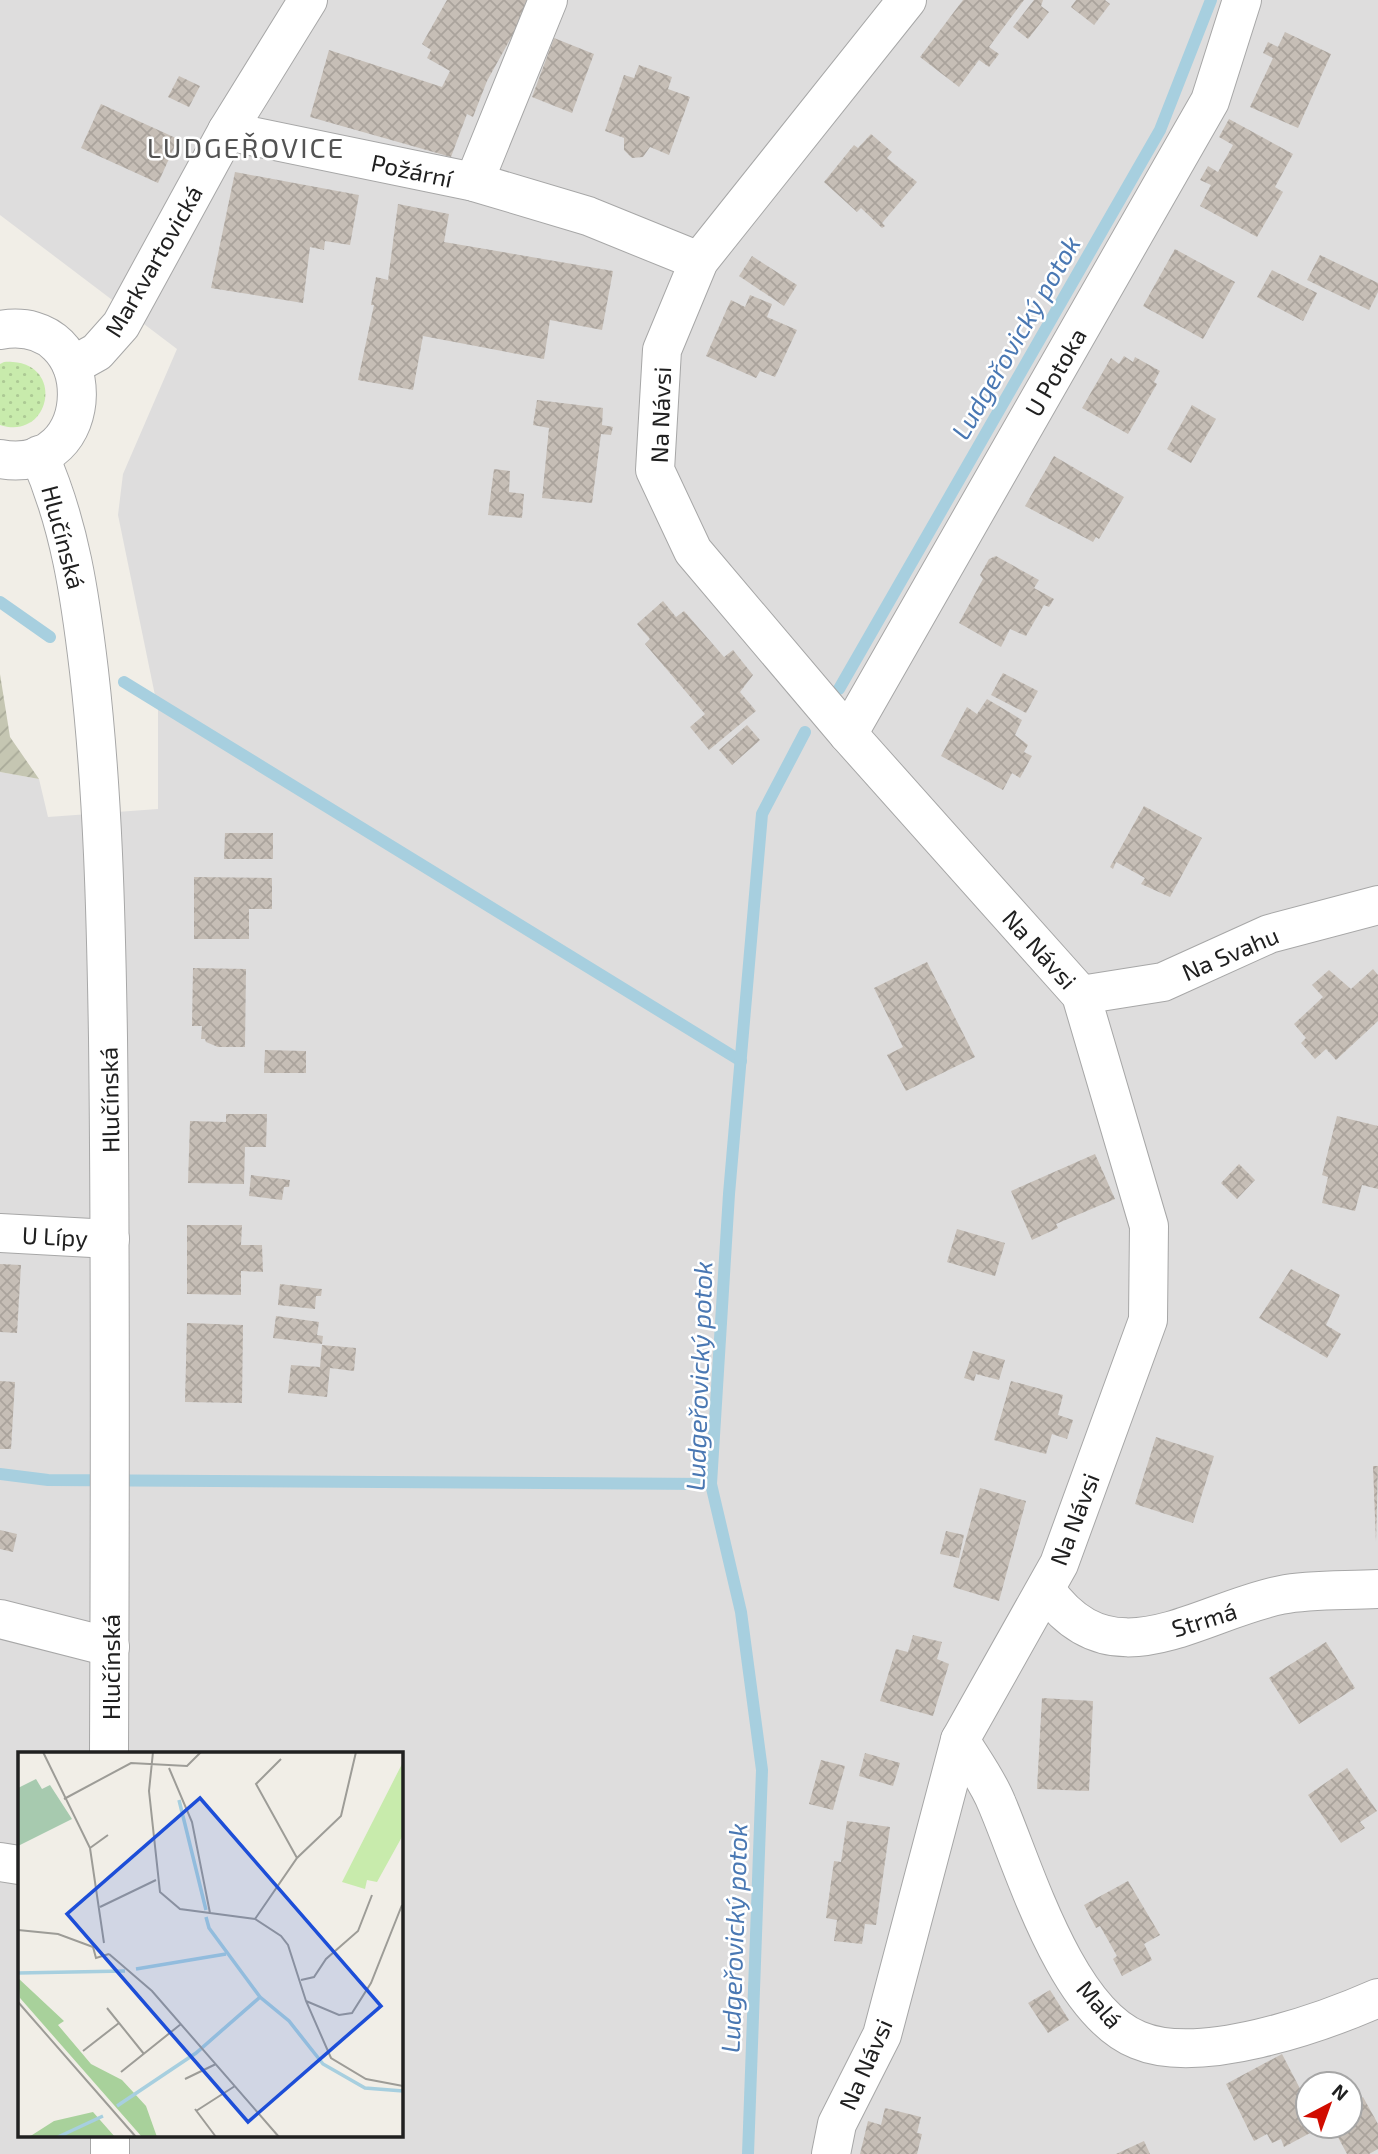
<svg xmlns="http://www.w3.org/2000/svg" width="1378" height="2154" font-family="'Exo 2',sans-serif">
<defs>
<pattern id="construction-furrows" width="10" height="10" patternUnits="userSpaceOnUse" patternTransform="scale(1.75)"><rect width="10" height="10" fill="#c5c6b2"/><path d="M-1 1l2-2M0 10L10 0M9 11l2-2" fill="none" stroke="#a9aa99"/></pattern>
<pattern id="grass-dots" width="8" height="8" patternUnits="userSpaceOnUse" patternTransform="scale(1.75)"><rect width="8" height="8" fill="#c8ebac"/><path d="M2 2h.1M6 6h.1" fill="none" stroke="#acc994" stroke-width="1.8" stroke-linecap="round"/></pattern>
<pattern id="building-cross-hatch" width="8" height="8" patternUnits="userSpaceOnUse" patternTransform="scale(1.75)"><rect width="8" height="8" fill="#c6beb6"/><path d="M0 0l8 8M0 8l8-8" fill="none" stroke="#aaa39c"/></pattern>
</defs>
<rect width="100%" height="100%" fill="#f1eee7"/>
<!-- residential -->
<path fill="#dedddd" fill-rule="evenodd" d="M0,0H1378V2154H0V772L39,779L48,817L158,809V710L118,515L123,474L177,349L0,215ZM19,1753H401V2135H19ZM1308,2084H1350V2126H1308Z"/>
<!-- construction -->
<polygon fill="url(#construction-furrows)" points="0,674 10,737 39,779 0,772"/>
<!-- grass -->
<path fill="url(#grass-dots)" d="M4,362C67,358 52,442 0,425V364Z"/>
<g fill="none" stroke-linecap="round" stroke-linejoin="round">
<!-- stream -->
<g stroke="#a7cfdf" stroke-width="12">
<polyline points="0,602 50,637"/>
<polyline points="124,682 741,1061"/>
<polyline points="839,689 1160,130 1211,0"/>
<polyline points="0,1474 48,1480 711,1484"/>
<polyline points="748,2154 762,1770 741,1612 711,1484 729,1194 762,814 805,732"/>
</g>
</g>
<!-- building -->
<g fill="url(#building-cross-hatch)">
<polygon points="447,0 532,0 487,81 473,117 467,114 451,157 310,117 329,50 442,87 450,71 427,58 431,50 422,44"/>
<polygon points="963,0 1024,0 989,47 999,54 989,67 979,60 959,87 920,57"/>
<polygon points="1034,0 1043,0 1041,6 1049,12 1028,39 1013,27"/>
<polygon points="1076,0 1105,0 1110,4 1094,25 1071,7"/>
<polygon points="1285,32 1331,54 1298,128 1250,107 1273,58 1263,53 1268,42 1278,47"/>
<polygon points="554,38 594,54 572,113 532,97"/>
<polygon points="639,65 672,77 668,89 690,97 669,155 650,147 643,157 632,158 624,150 624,138 605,131 624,75 634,78"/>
<polygon points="179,76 200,86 189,107 168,97"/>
<polygon points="101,104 178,139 158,183 81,148"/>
<polygon points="1229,119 1293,154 1275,187 1283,192 1257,237 1200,206 1211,185 1200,180 1208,166 1218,172 1233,145 1219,137"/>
<polygon points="871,134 892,152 887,158 917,182 882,223 885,226 882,228 861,208 857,212 824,182 854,145 858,148"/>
<polygon points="235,172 359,195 350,245 325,241 324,250 310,247 303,303 211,288"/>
<polygon points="398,204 449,214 444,242 613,271 602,330 550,320 544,359 423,336 413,390 358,380 374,305 371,305 376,277 388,280"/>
<polygon points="1175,249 1235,282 1203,339 1143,306"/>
<polygon points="1320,255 1378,283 1378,292 1369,310 1307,280"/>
<polygon points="752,256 797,285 784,306 739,276"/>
<polygon points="1272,270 1317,293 1303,321 1257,297"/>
<polygon points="750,295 772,304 767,317 797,330 775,377 760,371 756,378 706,356 731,300 745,307"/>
<polygon points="1124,356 1133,362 1135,357 1160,371 1154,382 1157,384 1128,434 1082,408 1111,358 1119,364"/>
<polygon points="537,400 603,408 602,425 613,427 611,435 601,434 592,503 542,498 549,428 533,425"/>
<polygon points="1192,405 1216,419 1191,463 1167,449"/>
<polygon points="1054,456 1124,497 1099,539 1096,537 1093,542 1025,506"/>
<polygon points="494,469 510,471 509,492 524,494 522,518 488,515"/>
<polygon points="996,556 1039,580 1034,588 1054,599 1049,607 1044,605 1026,636 1010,629 1001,647 959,623 983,579 980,575 989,559"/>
<polygon points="663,601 676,617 684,611 724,657 733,650 753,675 740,692 756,711 709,750 690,727 705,714 645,644 650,639 637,624"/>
<polygon points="1003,673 1038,691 1026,713 991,695"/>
<polygon points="987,699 1022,720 1015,735 1028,745 1024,752 1032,756 1020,778 1012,773 1003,790 941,756 967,707 977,714"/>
<polygon points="747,725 760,740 732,765 719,750"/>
<polygon points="1144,806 1202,838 1170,897 1141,884 1145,878 1116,862 1113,869 1110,867"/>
<polygon points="225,833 273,833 273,859 224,859"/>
<polygon points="194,877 272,878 272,909 249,909 249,939 194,939"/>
<polygon points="927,962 975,1057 906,1091 887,1055 903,1047 874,988"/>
<polygon points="193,968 246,969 245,1047 218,1047 206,1042 205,1039 201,1039 202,1026 192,1026"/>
<polygon points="1373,969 1378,975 1378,1021 1336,1060 1326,1049 1315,1059 1301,1043 1306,1038 1294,1024 1323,997 1312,985 1329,970 1351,989"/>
<polygon points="265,1050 306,1051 306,1073 264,1073"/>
<polygon points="226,1114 267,1114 266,1147 245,1147 244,1184 188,1183 190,1121 226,1122"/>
<polygon points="1337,1116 1378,1126 1378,1189 1362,1185 1355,1211 1322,1203 1328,1177 1322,1175"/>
<polygon points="1095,1154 1115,1199 1056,1224 1058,1228 1032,1240 1011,1191"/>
<polygon points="1239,1164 1255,1180 1237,1199 1221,1183"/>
<polygon points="251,1175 290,1180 289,1187 284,1187 282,1200 249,1196"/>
<polygon points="187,1225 242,1225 241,1245 262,1245 263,1272 241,1271 241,1295 187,1294"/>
<polygon points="957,1229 1005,1243 995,1276 947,1262"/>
<polygon points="0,1264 21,1265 17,1333 0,1332"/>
<polygon points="1291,1269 1340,1295 1326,1325 1341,1334 1327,1358 1259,1318"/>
<polygon points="280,1284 322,1289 321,1296 316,1296 315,1309 278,1305"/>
<polygon points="276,1316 319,1322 317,1335 323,1336 322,1344 273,1338"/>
<polygon points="187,1323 243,1325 242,1403 185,1402"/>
<polygon points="322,1345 356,1348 354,1371 330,1368 327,1397 288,1393 291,1365 320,1367"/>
<polygon points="973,1351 1005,1360 999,1380 976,1374 974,1381 964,1378"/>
<polygon points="0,1381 15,1382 11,1449 0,1449"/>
<polygon points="1011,1381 1063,1395 1058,1415 1073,1420 1067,1439 1052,1434 1046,1454 994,1440"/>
<polygon points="1156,1437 1214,1456 1193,1523 1135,1504"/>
<polygon points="1373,1466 1378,1466 1376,1542"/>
<polygon points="980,1488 1026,1501 999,1601 953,1587"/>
<polygon points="0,1530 17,1534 13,1552 0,1549"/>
<polygon points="946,1531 964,1535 959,1558 940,1554"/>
<polygon points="913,1635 942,1642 937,1659 949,1664 933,1716 880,1701 896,1649 908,1652"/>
<polygon points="1326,1642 1355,1688 1299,1724 1269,1678"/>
<polygon points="1042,1698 1093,1701 1089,1791 1037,1789"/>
<polygon points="865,1753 900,1763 893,1786 859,1776"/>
<polygon points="821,1760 845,1766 833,1810 809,1804"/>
<polygon points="1347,1768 1377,1811 1360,1822 1365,1828 1341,1843 1308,1795"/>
<polygon points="847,1821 890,1827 876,1925 865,1924 862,1944 834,1941 837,1920 826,1918 834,1861 841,1862"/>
<polygon points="1128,1881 1160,1935 1144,1944 1152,1960 1122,1976 1113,1959 1117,1956 1100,1926 1096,1928 1084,1905"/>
<polygon points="1050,1990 1069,2020 1048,2033 1028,2003"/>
<polygon points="1282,2054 1308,2104 1308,2113 1303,2115 1312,2132 1284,2147 1281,2139 1272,2143 1267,2134 1254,2141 1226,2084"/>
<polygon points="1363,2097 1378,2124 1378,2149 1369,2154 1347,2154 1332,2126 1350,2126 1350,2105"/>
<polygon points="885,2108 921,2117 917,2133 922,2134 917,2154 860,2154 868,2121 881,2125"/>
<polygon points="1144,2141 1150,2154 1116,2154"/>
</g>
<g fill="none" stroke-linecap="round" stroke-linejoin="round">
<defs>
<g id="minor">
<polyline points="227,131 474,182 588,216 699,261"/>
<polyline points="474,182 548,0"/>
<path d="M0,330C104,312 101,478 0,459"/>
<polyline points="72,366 97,352 121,325 227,131 308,0"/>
<path d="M39,455C70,525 80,595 89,671C103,793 106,915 108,1038C111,1276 110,1515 109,1753"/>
<polyline points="848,734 1210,101 1242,0"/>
<polyline points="1081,995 1163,982 1269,934 1378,905"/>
<polyline points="0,1233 110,1239"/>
<path d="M1046,1590C1112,1684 1197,1612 1281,1595C1312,1589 1346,1591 1378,1589"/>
<polyline points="0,1619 110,1647"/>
<path d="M960,1740C972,1760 988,1781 997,1804C1025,1870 1066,2011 1138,2040C1199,2066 1319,2024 1378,1998"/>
<polyline points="0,1862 19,1865"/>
<polyline points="110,2135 110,2154"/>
<polyline points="831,2154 837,2124 882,2035 960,1740 1059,1564 1148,1320 1149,1226 1081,995 848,734 693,551 655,470 662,350 699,261 907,0"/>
</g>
</defs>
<!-- minor casing -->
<use href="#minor" stroke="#a7a7a7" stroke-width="40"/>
<!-- minor -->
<use href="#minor" stroke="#fff" stroke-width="38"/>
</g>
<g text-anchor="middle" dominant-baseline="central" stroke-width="5" stroke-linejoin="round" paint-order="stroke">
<!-- street labels -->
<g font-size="24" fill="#202020" stroke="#fff">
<text transform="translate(412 170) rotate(12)">Požární</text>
<text transform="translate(153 261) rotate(-60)">Markvartovická</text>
<text transform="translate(1055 372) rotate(-60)">U Potoka</text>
<text transform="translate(660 415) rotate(-88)">Na Návsi</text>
<text transform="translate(64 537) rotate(75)">Hlučínská</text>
<text transform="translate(1040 949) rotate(48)">Na Návsi</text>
<text transform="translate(1230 953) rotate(-23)">Na Svahu</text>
<text transform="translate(109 1100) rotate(-91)">Hlučínská</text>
<text transform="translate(55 1236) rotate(3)">U Lípy</text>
<text transform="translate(1074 1519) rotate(-69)">Na Návsi</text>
<text transform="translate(1204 1619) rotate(-17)">Strmá</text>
<text transform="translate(110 1667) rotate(-90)">Hlučínská</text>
<text transform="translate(1100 2004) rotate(49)">Malá</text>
<text transform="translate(865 2064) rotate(-66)">Na Návsi</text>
</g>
<!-- water labels -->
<g font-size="26" font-style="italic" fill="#4a78b3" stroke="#fff">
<text transform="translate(1015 337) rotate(-60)">Ludgeřovický potok</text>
<text transform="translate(698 1376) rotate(-88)">Ludgeřovický potok</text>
<text transform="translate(733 1938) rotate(-88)">Ludgeřovický potok</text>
</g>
<!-- quarter labels -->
<g font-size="28" letter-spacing="2" fill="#535353" stroke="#fff">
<text x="246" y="147">LUDGEŘOVICE</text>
</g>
</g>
<!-- overview -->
<g transform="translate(18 1752)">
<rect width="385" height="385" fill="#f1eee7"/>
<path d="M385,10V83L359,130L349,128L347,137L324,130Z" fill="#c8ebac"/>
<path d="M0,226L46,269L40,273L73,312L104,328L128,354L139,385H124L2,246ZM75,360L97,385H11L36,369Z" fill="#a8d19b"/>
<path d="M18,27L24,37L32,33L54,67L0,94V36Z" fill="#a7caaf"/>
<path fill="none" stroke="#a7cfdf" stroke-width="3.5" d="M161,48L188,158M188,165L191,176L242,245L271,269L305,312L347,336L385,339M118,217L208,202M0,221L107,219M99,354L178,301L241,246M40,385L85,364"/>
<path fill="none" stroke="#9d9c97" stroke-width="2" d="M25,0L72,96L86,191M135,0L131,39L142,140L162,157L237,167L263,184L270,193L288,249L313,306L348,327L385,334M263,7L238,32L279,106M151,16L174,70L192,161M46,47L113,11L169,14L183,0M72,96L90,83M82,155L138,128M237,167L279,106L323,64L338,0M0,178L40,182L75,195M75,195L78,206L91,202M91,202L134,239L261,385M283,228L296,225L308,207L340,179L354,143M288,249L321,263L334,261L353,231L384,153M0,250L118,385M89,256L126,302M65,299L101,271M103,320L163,272M167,327L198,312M177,357L198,385M178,359L217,334"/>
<path fill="#1d4ed8" fill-opacity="0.15" stroke="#1d4ed8" stroke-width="3.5" d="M182,46L363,254L230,370L49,162Z"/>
<rect width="385" height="385" fill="none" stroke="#202020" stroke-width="3.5"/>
</g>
<!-- north arrow -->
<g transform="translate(1329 2105) rotate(41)"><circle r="33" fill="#ffffff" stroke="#a6a6a6" stroke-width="2"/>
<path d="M0-5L12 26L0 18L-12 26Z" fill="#d10c00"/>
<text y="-10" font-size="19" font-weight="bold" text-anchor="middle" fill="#202020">N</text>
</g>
</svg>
